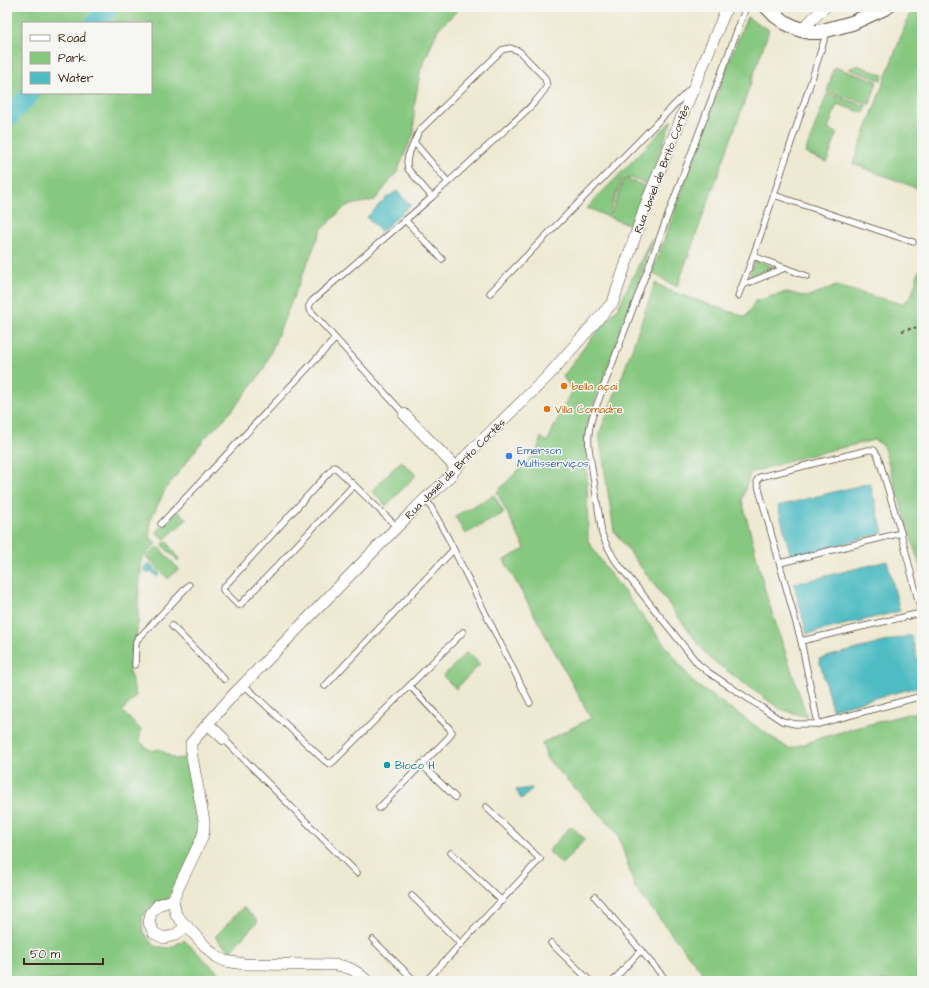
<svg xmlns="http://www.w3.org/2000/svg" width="929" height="988" font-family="'Architects Daughter',sans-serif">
<rect width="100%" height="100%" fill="#f6f6f2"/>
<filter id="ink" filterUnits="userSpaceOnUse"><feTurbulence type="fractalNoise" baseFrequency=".025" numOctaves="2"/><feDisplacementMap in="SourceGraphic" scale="8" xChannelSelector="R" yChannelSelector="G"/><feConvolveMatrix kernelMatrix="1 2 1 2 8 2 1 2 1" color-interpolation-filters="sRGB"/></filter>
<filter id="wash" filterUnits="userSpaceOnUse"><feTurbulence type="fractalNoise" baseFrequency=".012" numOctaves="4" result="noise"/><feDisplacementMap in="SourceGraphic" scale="16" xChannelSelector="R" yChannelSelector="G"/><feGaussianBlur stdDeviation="0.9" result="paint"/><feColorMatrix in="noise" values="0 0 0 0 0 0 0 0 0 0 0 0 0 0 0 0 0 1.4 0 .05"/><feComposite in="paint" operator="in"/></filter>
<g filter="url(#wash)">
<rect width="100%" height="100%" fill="#eee9d2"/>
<!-- green -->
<g fill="#87c880" stroke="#61794f" fill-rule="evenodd">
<path d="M7,7H461L438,29L420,72L414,108V133L397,172L375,200L346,206L321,230L263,371L230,413L204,439L165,490L150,521V537L156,543L142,559L138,601V625L129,670L136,696L122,711L141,730L139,741L151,751L159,749L175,759L192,757L202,838L168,899L152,904L142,918L143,932L154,946L170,948L184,940L225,979L271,981H7ZM23,23H151V93H23Z"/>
<polygon points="920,7 922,7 922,190 853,164 909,15"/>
<polygon points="747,17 769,30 739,117 677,287 652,273 692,163 731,56"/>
<polygon points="857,65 883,75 881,80 849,69"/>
<polygon points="834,67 877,81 870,104 827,92"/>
<polygon points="827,94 867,106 864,113 837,104 828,129 837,133 827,162 805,153"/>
<polygon points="672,120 648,184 624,176 622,178 608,217 591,209 586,209"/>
<polygon points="624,178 645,186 631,225 610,218"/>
<polygon points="652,238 639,282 586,425 588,541 608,571 695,684 789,749 830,735 922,710 922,981 709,981 635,888 618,834 547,759 542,743 591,718 504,560 525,549 497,492 537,451 541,437 547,442 572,389 563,377 585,346 618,308 635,272"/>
<polygon points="755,260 773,267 749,277"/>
<polygon points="922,261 922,574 883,445 874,440 803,457 750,473 742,500 766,594 807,717 780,709 709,658 614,531 599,434 623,374 655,283 673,292 746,317 755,301 787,292 806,297 836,286 902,304 911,297"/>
<polygon points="401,461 416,475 386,506 372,491"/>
<polygon points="494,495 504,513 465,534 455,516"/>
<polygon points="178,511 187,519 164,540 156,532"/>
<polygon points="167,541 170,547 179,559 178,561 162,545"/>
<polygon points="157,546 179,569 168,579 146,557"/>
<polygon points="467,652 480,664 456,689 443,676"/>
<polygon points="571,826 585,839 562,864 548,851"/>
<polygon points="243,907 258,921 230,951 215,937"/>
</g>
<!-- water -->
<g fill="#4dbcc3" stroke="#447370">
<polygon points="397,191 410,205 381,232 367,217 386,198"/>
<polygon points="870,483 883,533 791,557 778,506"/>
<polygon points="887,561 900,611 807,634 794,584"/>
<polygon points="148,563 160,574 157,577 151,571 147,573 144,569 145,566"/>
<polygon points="911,635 922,676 922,686 832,709 819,659"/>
<polygon points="532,788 530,792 521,799 516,790"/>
</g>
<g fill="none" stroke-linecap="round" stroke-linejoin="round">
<!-- river -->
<g stroke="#4dbcc3" stroke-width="19">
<polyline points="95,23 110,7"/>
<polyline points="7,119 31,93"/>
</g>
</g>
</g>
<g filter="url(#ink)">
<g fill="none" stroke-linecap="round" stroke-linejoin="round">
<defs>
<g id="service">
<path d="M746,7L593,415C589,428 588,435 589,449L602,534C605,543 610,551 615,560L698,664L708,672L782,721L795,724H818L922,696"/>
<polyline points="414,142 448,182"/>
<polyline points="774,195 913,242"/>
<polyline points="405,220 442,259"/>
<polyline points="753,256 785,268 807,276"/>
<polyline points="743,285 785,268"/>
<polyline points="490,293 689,90"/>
<path d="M738,296C755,254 769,210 783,167C798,122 813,76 827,31"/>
<path d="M404,414L309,309V306L312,301L432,197C456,175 480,153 505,130C519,117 537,103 547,86L545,78L519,51L510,48L502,50L419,131L408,156L407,162L408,169L432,197"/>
<polyline points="354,485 240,605 238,605 223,590 223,588 334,467 336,468 354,485 397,527"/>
<polyline points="426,498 448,538 530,703"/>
<polyline points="161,524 335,339"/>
<polyline points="780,563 901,533"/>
<polyline points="172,626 224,679"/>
<polyline points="801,641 921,613"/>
<polyline points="135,665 136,641 189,585"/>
<polyline points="244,685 325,761 330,764 334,761 463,632"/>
<polyline points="325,686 453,550"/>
<polyline points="818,724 801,641 757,482 757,480 760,477 868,450 874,450 878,456 901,533 922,616"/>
<polyline points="224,739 357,873"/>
<polyline points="421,764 455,797"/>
<polyline points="379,808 449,737 452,732 449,728 410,686"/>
<polyline points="451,853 502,901"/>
<polyline points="412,896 461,944"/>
<polyline points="595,897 667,981"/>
<polyline points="373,940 415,981"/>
<polyline points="551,943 590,981"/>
<polyline points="426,981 540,859 486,807"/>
<polyline points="613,981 641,950"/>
</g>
<g id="minor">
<polyline points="801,30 825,7"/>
<polyline points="404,414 456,468"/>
<polyline points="208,724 224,739"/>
<polyline points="173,900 158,905 151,913 149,923 154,933 164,938 175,935 187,926"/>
<path d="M367,981C357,971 350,967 336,965L244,964L225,961L217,957L208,949L176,915L173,900L179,886L202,838L204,830V821L192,757L191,749V743L233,695L275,652L397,527L426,498L437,489L449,477L466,456L547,377L613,302L647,201L727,7"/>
</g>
<polyline id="tertiary" points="767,7 776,16 786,23 801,30 810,32 819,32 852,23 887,7"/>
</defs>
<!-- service casing -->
<use href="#service" stroke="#564739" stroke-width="7"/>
<!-- minor casing -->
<use href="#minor" stroke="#564739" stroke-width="12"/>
<!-- tertiary casing -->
<use href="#tertiary" stroke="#564739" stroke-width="16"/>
<!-- path -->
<polyline stroke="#564739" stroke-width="2" stroke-dasharray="3 3" stroke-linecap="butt" points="902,331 922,326"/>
<!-- service -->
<use href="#service" stroke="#fff" stroke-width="5.5"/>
<!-- minor -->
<use href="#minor" stroke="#fff" stroke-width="11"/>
<!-- tertiary -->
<use href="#tertiary" stroke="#fff" stroke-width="14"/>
</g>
</g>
<!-- markers -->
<g fill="#e8710a" stroke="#f6f6f2" stroke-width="1.5">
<circle cx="564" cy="386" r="4"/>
<circle cx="547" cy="409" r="4"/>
</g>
<circle fill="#3f7fe0" stroke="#f6f6f2" stroke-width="1.5" cx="509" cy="456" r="4"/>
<circle fill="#0f9aa8" stroke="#f6f6f2" stroke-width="1.5" cx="387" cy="765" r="4"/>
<g text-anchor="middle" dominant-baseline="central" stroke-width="3" stroke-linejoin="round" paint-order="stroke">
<!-- street labels -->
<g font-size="11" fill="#3b2a1e" stroke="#f6f6f2">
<text transform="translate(662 169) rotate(-69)">Rua Jasiel de Brito Cortês</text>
<text transform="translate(455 469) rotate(-45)">Rua Jasiel de Brito Cortês</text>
</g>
<!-- food labels -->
<g font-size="11" fill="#c56008" stroke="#f6f6f2" text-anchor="start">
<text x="572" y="386">bella açaí</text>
<text x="555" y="409">Villa Comadre</text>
</g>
<!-- shop labels -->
<g font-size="11" fill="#366cbe" stroke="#f6f6f2" text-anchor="start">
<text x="517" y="450">Emerson<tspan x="517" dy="13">Multisserviços</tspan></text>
</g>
<!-- culture labels -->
<g font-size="11" fill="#0d838f" stroke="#f6f6f2" text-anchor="start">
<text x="395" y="765">Bloco H</text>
</g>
</g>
<!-- margin -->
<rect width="929" height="988" fill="none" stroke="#f6f6f2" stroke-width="24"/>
<!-- legend -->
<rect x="22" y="22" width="130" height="72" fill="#f6f6f2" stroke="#aba49d"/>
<rect x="30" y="35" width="20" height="6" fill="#ffffff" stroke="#aba49d"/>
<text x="58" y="42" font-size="12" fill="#3b2a1e">Road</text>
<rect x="30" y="52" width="20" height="12" fill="#87c880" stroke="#aba49d"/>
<text x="58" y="62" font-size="12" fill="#3b2a1e">Park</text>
<rect x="30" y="72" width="20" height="12" fill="#4dbcc3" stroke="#aba49d"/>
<text x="58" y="82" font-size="12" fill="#3b2a1e">Water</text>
<!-- scale -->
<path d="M24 958v6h79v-6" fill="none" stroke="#3b2a1e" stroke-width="2"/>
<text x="30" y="958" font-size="12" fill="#3b2a1e" stroke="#f6f6f2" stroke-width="3" paint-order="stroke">50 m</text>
</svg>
